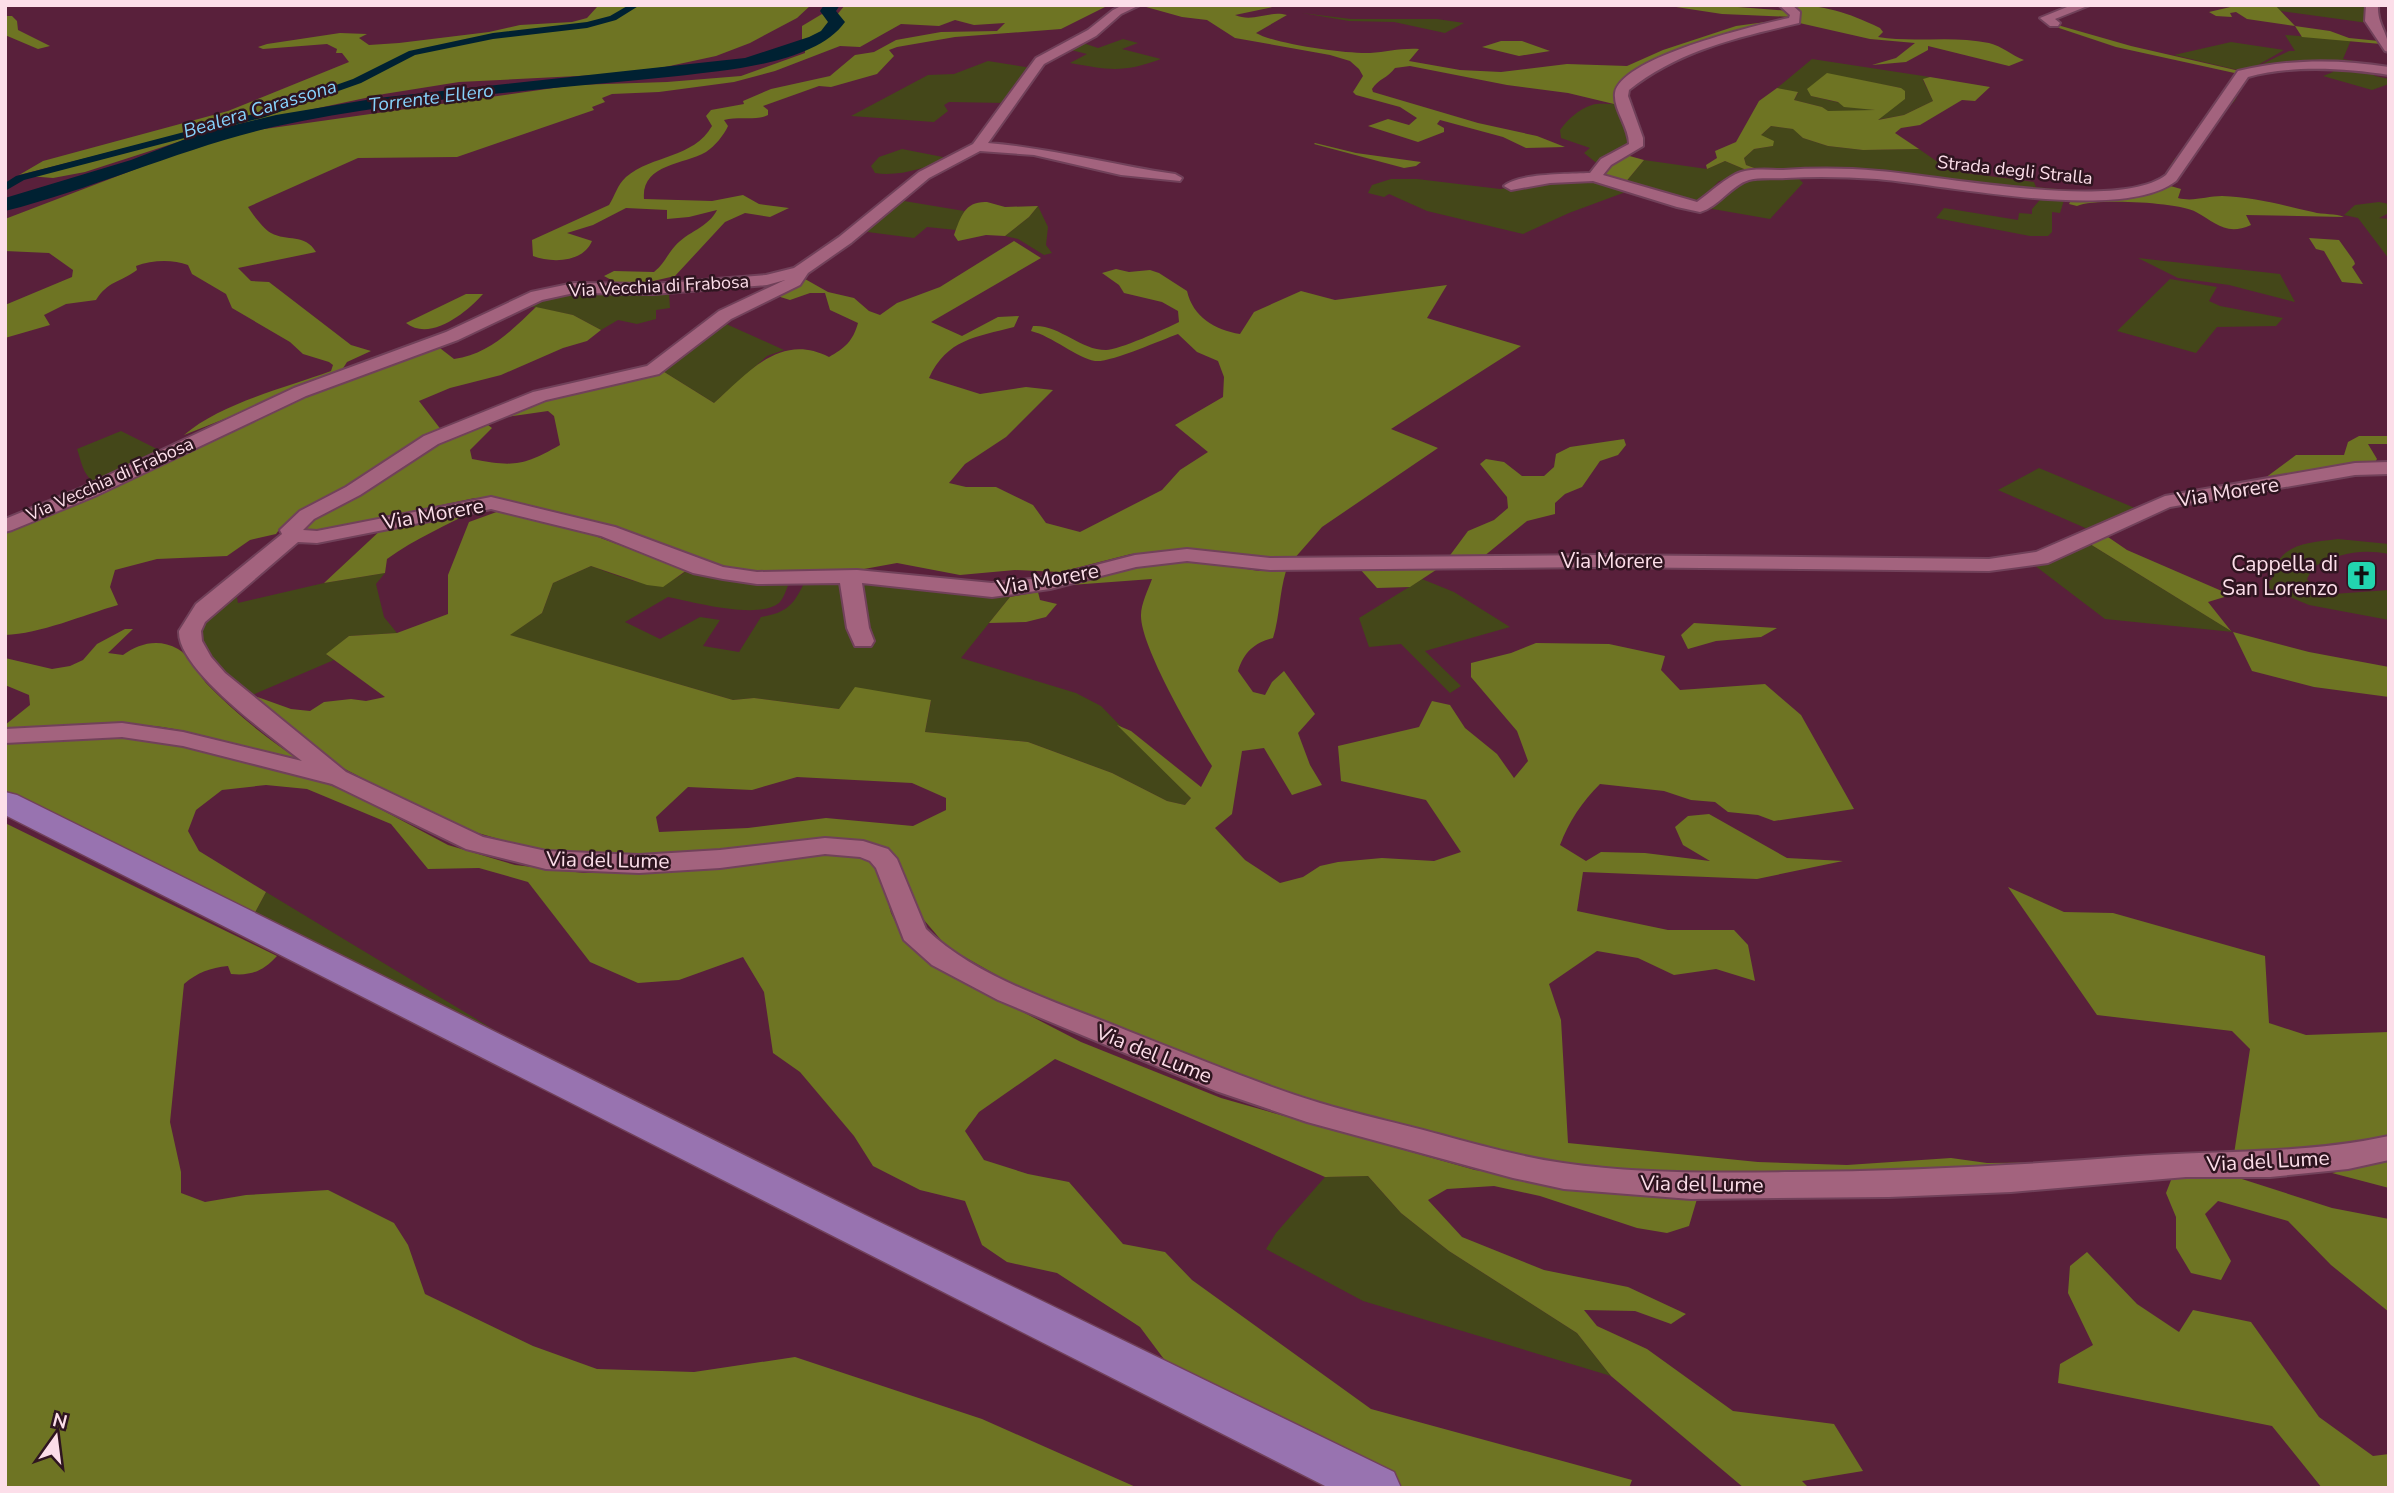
<svg xmlns="http://www.w3.org/2000/svg" width="2394" height="1493" font-family="'Nunito Sans',sans-serif">
<rect width="100%" height="100%" fill="#59203b"/>
<!-- green -->
<g fill="#444719">
<polygon points="2275,5 2367,5 2368,23 2280,11"/>
<polygon points="1302,13 1351,19 1437,19 1464,23 1445,33 1394,22 1349,21"/>
<path d="M2285,35L2351,40L2343,59L2369,64L2366,66L2375,76L2389,79V84L2372,90L2323,76L2333,72L2332,69C2306,69 2265,63 2245,81C2233,92 2244,100 2222,110L2242,78L2256,67L2289,51H2295Z"/>
<path d="M1123,39L1138,43L1122,49L1161,59C1123,73 1109,70 1070,63L1087,54L1071,50L1041,66L1080,42L1098,48Z"/>
<polygon points="2231,42 2284,50 2246,72 2174,55"/>
<path d="M1812,59L1930,77L1923,80L1933,101L1904,115L1876,120L1901,88L1827,74L1811,96C1834,101 1853,107 1877,110L1873,112L1827,111L1822,107L1794,100L1798,93L1777,88Z"/>
<polygon points="988,61 1032,68 1006,103 949,102 944,105 948,111 934,122 851,116 928,75 954,74"/>
<path d="M1620,102L1629,124L1630,148L1599,165L1584,153L1590,148L1561,138L1560,130C1568,119 1579,109 1592,105C1601,102 1611,106 1620,102Z"/>
<path d="M1771,126L1794,129L1803,138L1828,146L1863,150L1919,149L1942,165L1966,173L2034,182L2036,187C2082,192 2112,192 2158,185L2175,158L2180,159C2171,172 2165,181 2150,188L2123,195H2070L1856,171L1768,173L1746,165L1744,158L1754,149L1773,146V141L1760,136Z"/>
<path d="M902,149L948,158C928,168 897,177 875,173L871,166L879,157Z"/>
<polygon points="1644,160 1707,169 1725,161 1744,169 1746,174 1730,182 1719,181 1714,186 1724,188 1700,205 1624,184"/>
<polygon points="1794,174 1803,183 1770,219 1707,208 1743,179"/>
<polygon points="1585,177 1631,190 1569,213 1523,234 1427,211 1389,194 1384,197 1368,193 1372,185 1391,179 1417,179 1500,189"/>
<polygon points="2044,195 2065,197 2060,213 2052,212 2052,232 2048,236 2030,236 1936,218 1944,208 2018,220 2019,213 2032,214 2032,209"/>
<polygon points="898,200 964,211 956,230 927,227 914,238 860,231"/>
<polygon points="2379,202 2389,204 2389,213 2379,218 2389,219 2389,259 2358,218 2344,215 2355,205"/>
<polygon points="1038,206 1048,227 1046,245 1052,253 1044,255 1018,239 1005,236 1029,217"/>
<polygon points="2138,258 2280,274 2295,302 2229,285 2178,278"/>
<polygon points="2170,279 2217,287 2209,301 2220,306 2283,318 2276,326 2217,327 2196,353 2117,331"/>
<polygon points="706,288 669,294 670,308 656,310 656,319 637,324 618,320 601,330 573,315 523,305 572,291"/>
<polygon points="724,323 784,350 767,356 714,403 661,370"/>
<path d="M121,431L163,452L97,483C83,477 82,463 77,449Z"/>
<polygon points="2039,468 2135,508 2090,530 1998,490"/>
<path d="M2338,539L2389,544V554C2360,548 2338,554 2313,567L2307,579L2319,595L2389,590V620L2309,605L2263,586L2272,579C2278,543 2307,543 2338,539Z"/>
<polygon points="2090,544 2233,632 2105,619 2034,565"/>
<path d="M591,566C623,577 658,597 687,570L714,578L789,583C786,590 784,598 779,603C758,620 693,602 668,597L625,622L660,639L700,617L720,620L703,646L739,652L761,617C786,613 794,605 804,583L859,581L991,597H1010L961,658L1076,693L1101,706L1191,798L1185,805L1167,801L1112,773L1028,742L925,732L931,701L839,709L754,698L733,700L509,635L542,613L553,583Z"/>
<path d="M385,573L376,584L384,617L397,633L349,636L327,655L334,660L252,695C237,681 187,644 201,622C208,611 226,601 236,593L238,603L324,583Z"/>
<polygon points="1422,579 1454,592 1510,627 1425,651 1461,686 1450,693 1401,644 1369,647 1359,618"/>
<polygon points="266,892 549,1063 253,916"/>
<polygon points="1368,1176 1401,1213 1449,1251 1577,1333 1611,1376 1363,1301 1266,1249 1276,1233 1325,1177"/>
</g>
<!-- forest -->
<g fill="#6e7423" fill-rule="evenodd">
<polygon points="612,5 634,5 609,19 560,29 611,20 639,5 811,5 797,18 750,43 716,56 665,67 617,74 459,82 384,94 215,130 85,172 53,178 28,176 263,115 357,82 416,52 355,81 261,114 19,175 43,161 228,111 349,62 342,53 336,53 337,49 327,44 263,49 258,47 267,44 340,33 367,34 359,38 369,45 399,43 489,32 520,25 572,22 587,18 597,7"/>
<path d="M845,5L1107,6L1061,29L955,37L897,47L889,50L894,56L877,74L831,87L819,86L763,106L768,110V115C757,121 739,116 724,120L728,126C724,135 715,146 706,152C683,165 641,164 644,199L712,201L743,195L759,204L789,208L770,217L745,213L725,222L675,276L649,282L648,287H624L604,276L614,271L654,272C664,264 667,255 675,246C687,232 709,227 717,210L689,217L667,219V210L626,208L593,225L567,233L592,241C583,263 551,263 533,256L532,240L609,205C615,196 617,185 626,177C652,155 694,158 712,126L706,116L711,110L744,104L743,101L771,89L830,76L855,55L874,52L896,40L941,32L997,31L1005,23L974,25L955,20L939,26L901,24L860,47L840,46L775,71L734,82L659,92L612,94L602,98L605,102L592,107L594,110L457,157L358,158L248,207C253,215 263,228 271,233C287,242 305,233 316,252L238,268L251,281L269,282L351,345L371,351L347,362L340,373L184,435C221,403 285,388 331,371L333,365L329,362L303,354L290,342L232,308L226,294L192,274L188,265C172,259 152,260 136,266L137,270C119,283 108,281 96,300L66,304L44,315L50,325L5,338V305L72,277L73,270L49,253L5,251V219L191,148L251,131L575,85L667,82L741,76L805,53V48L825,38L841,26L840,19L836,16Z"/>
<path d="M1139,5H1282L1235,15C1254,23 1268,10 1287,15L1256,33C1275,44 1346,54 1370,53C1387,52 1400,48 1419,49L1409,61L1460,70L1501,72L1567,64L1627,66L1663,50L1736,26L1795,18L1749,30L1634,77L1620,102L1614,104L1568,93L1507,85L1410,66L1395,68C1388,78 1378,79 1372,89L1373,92L1478,123L1537,136L1565,147L1526,148L1503,137L1440,120L1437,124L1444,128V132L1418,142L1368,126L1388,119L1409,125L1417,118L1400,107L1356,95L1353,92L1363,76L1359,69L1350,61L1330,55L1235,38L1207,20L1182,17Z"/>
<polygon points="1663,5 1712,5 1790,11 1795,17 1722,14"/>
<path d="M1788,5C1824,5 1847,12 1880,28L1883,32L1878,37C1914,43 1952,35 1989,43C2002,46 2011,55 2024,60L2009,66L1928,46V50L1906,62L1872,65L1896,58L1915,43L1870,39L1795,22L1800,19L1799,15Z"/>
<polygon points="2239,5 2275,5 2295,26 2330,31 2349,38 2379,41 2381,44 2302,37 2295,26 2247,19 2236,12 2230,13 2232,17 2216,16 2209,12"/>
<polygon points="822,14 832,19 833,24 822,35 802,43 802,26"/>
<polygon points="5,16 12,16 17,21 18,30 50,46 38,49 5,35"/>
<polygon points="2044,23 2054,24 2131,46 2244,72 2239,74 2116,47"/>
<polygon points="1501,41 1522,41 1550,51 1519,56 1482,47"/>
<polygon points="1827,73 1901,88 1905,91 1905,99 1878,120 1904,115 1933,101 1923,79 1930,77 1990,87 1975,101 1962,100 1920,125 1901,128 1895,133 1919,149 1863,150 1828,146 1803,138 1793,129 1771,126 1761,135 1774,141 1773,146 1754,149 1744,158 1746,165 1768,173 1746,174 1744,169 1725,161 1707,169 1706,165 1717,158 1715,151 1736,142 1759,101 1777,88 1798,92 1794,100 1822,107 1828,111 1875,110 1844,107 1838,102 1811,96 1807,89"/>
<polygon points="1315,143 1356,153 1421,162 1416,166 1404,168 1314,144"/>
<polygon points="1626,155 1644,160 1624,184 1598,177 1607,166"/>
<path d="M2167,185L2181,189L2178,198C2193,202 2207,196 2222,196C2254,197 2282,205 2313,212C2323,215 2336,213 2344,217L2246,215L2251,225C2226,236 2216,223 2196,212C2179,202 2094,198 2077,206L2069,204L2072,198Z"/>
<path d="M987,202L1005,207L1038,206L1029,217L1005,236L986,235L958,241L954,235C961,216 965,201 987,202Z"/>
<polygon points="2309,238 2339,240 2354,261 2355,264 2352,267 2363,284 2342,282 2324,251 2316,249"/>
<path d="M1014,241L1041,258L931,322L962,336L998,317L1019,316L1014,327C976,337 947,339 929,378L980,394L1026,387L1053,390L1006,437L965,464L949,483L966,487H996L1033,505L1046,523L1080,532L1162,490L1180,470L1208,452L1175,425L1223,397L1224,377L1218,361L1197,352L1178,334C1161,340 1110,363 1095,361C1077,358 1052,336 1031,331L1033,326C1059,324 1080,350 1106,350C1119,350 1165,329 1179,322L1178,311L1162,302L1124,293L1119,285L1102,273L1116,269L1129,272L1150,270L1159,273L1187,291C1193,317 1215,330 1240,334L1254,312L1301,291L1335,300L1447,285L1427,318L1521,346L1391,429L1438,448L1322,527L1293,560L1184,550L1131,554L1060,572L1015,570L960,575L897,563L853,571H754L714,564L603,524L498,498H475L312,532L301,529L306,521L387,478L437,443L484,422L492,428L470,450L472,459C514,467 523,466 560,445L554,416L548,411L493,419L540,400L661,370L714,403C748,373 780,332 829,357C845,348 853,341 858,323L830,310L825,293H810L790,300L774,295L805,279L828,292L854,298L869,311L880,315L897,303L940,287Z"/>
<path d="M466,294H483C466,313 430,342 406,323Z"/>
<path d="M536,307L573,315L601,330L587,341L563,348L501,375L450,388L419,401L442,431L296,516L281,527L276,534L250,540L227,556L157,559L115,570L110,587L118,605C83,615 40,634 5,635V531L290,401L436,345L454,359C489,354 511,331 536,307Z"/>
<polygon points="2359,436 2389,436 2389,444 2368,444 2377,459 2375,462 2261,481 2296,455 2344,455 2348,442"/>
<polygon points="1624,439 1626,445 1618,455 1600,461 1582,487 1565,494 1555,503 1555,514 1527,521 1483,557 1448,558 1468,531 1494,520 1508,508 1507,497 1480,464 1486,459 1504,462 1522,476 1544,476 1554,467 1556,454 1570,447"/>
<path d="M478,509C447,525 416,538 387,559L385,573L324,583L383,528Z"/>
<path d="M502,510L579,530L687,570L663,587L647,585L591,566L553,583L542,613L510,635L733,700L754,698L839,709L855,687L931,700L925,732L1028,742L1112,773L1167,801L1185,805L1191,798L1117,725L1131,731L1201,787L1212,766C1194,738 1140,646 1141,615C1141,604 1148,590 1152,579L1071,585L1134,568L1168,562L1192,560L1259,571H1286C1279,594 1280,615 1273,638C1254,643 1244,652 1238,671L1253,692L1265,695L1272,682L1284,671L1315,714L1298,733L1310,765L1322,785L1292,795L1264,748L1242,751L1232,814L1215,828L1245,860L1280,883L1303,877L1320,866L1338,862L1382,858L1434,861L1461,852L1426,800L1341,781L1338,746L1419,727L1432,701L1450,705L1465,728L1497,754L1514,778L1528,761L1517,731L1471,677V663L1511,653L1536,643L1609,644L1665,656L1661,670L1680,690L1765,684L1801,715L1854,809L1774,821L1758,815L1728,812L1715,802L1691,800L1664,791L1600,784C1582,802 1569,821 1560,845L1586,861L1601,852L1645,853L1710,861L1683,845L1675,827L1688,816L1709,814L1787,858L1843,861L1757,879L1583,872L1577,911L1668,930H1734L1748,945L1755,981L1716,969L1674,975L1638,958L1597,951L1549,984L1561,1020L1568,1143L1758,1162L1847,1165L1951,1158L1987,1163L2103,1162L1969,1174H1640L1503,1156L1304,1101L1023,990L947,947L918,913L896,860L880,849L615,856L567,854L526,847L478,833L400,798L324,758L252,695L291,709L310,711L324,702L351,699L366,701L385,697L326,654L349,636L397,633L448,614V575L469,522ZM797,777L912,783L946,798V810L913,826L826,818L748,828L659,832L656,817L688,787L752,790Z"/>
<polygon points="2108,537 2127,550 2231,595 2208,602 2231,631 2090,544"/>
<polygon points="1359,568 1439,568 1410,587 1377,588"/>
<polygon points="1038,592 1040,600 1057,604 1046,617 1026,622 989,623 1010,597"/>
<polygon points="1694,623 1777,628 1761,637 1716,641 1688,649 1681,635"/>
<path d="M125,629H133L108,653L123,655C139,643 159,638 178,649C189,655 198,673 206,683C237,715 275,746 313,768C263,754 214,735 162,727C110,719 57,729 5,731V725L30,705L29,695L5,685V658L52,669L70,666L83,660L97,644Z"/>
<polygon points="2233,632 2309,652 2389,667 2389,697 2314,687 2252,671"/>
<polygon points="109,735 177,744 315,779 352,794 448,845 515,865 584,873 654,872 768,862 809,853 853,854 869,860 880,872 891,913 903,937 986,993 1081,1042 1221,1098 1475,1170 1697,1199 1689,1226 1667,1233 1637,1228 1540,1196 1494,1186 1447,1189 1428,1200 1462,1237 1544,1270 1628,1287 1686,1314 1671,1324 1635,1311 1584,1310 1597,1326 1647,1349 1733,1411 1834,1424 1863,1471 1802,1481 1809,1488 1744,1488 1611,1376 1577,1333 1449,1251 1401,1213 1368,1176 1325,1177 1055,1059 979,1112 965,1131 984,1160 1028,1174 1069,1182 1123,1244 1165,1252 1192,1280 1371,1409 1632,1480 1629,1488 1401,1488 1181,1382 1140,1327 1057,1273 1007,1262 982,1245 965,1201 920,1190 873,1166 854,1136 800,1072 773,1053 764,992 743,957 679,980 638,983 590,962 528,882 479,868 428,869 391,824 307,789 266,785 222,790 196,810 188,831 199,851 266,892 253,916 5,793 5,744"/>
<path d="M5,823L277,956C263,971 252,976 231,974L228,966C210,968 198,972 184,984L170,1122L181,1172V1193L205,1202L246,1195L328,1190L394,1223L408,1245L425,1294L533,1346L597,1369L694,1372L795,1357L982,1419L1138,1488H5Z"/>
<polygon points="2008,887 2064,912 2113,913 2265,956 2269,1023 2306,1035 2389,1032 2389,1137 2330,1149 2234,1154 2250,1049 2232,1031 2097,1015"/>
<polygon points="2389,1160 2389,1188 2332,1173"/>
<polygon points="2220,1172 2332,1208 2389,1219 2389,1312 2331,1265 2288,1221 2218,1201 2205,1214 2231,1261 2221,1280 2191,1273 2176,1248 2176,1217 2166,1193 2173,1175"/>
<polygon points="2087,1252 2137,1304 2179,1332 2193,1310 2251,1322 2319,1417 2373,1456 2389,1454 2389,1488 2322,1488 2272,1426 2058,1383 2060,1364 2093,1345 2068,1293 2070,1266"/>
</g>
<g fill="none" stroke-linecap="round" stroke-linejoin="round">
<!-- canal -->
<polygon fill="#002132" fill-rule="evenodd" points="629,5 640,5 616,20 587,28 493,39 415,55 361,83 265,117 24,180 5,191 5,183 16,176 257,113 353,79 409,51 493,33 587,22 610,16"/>
<!-- river -->
<path fill="#002132" fill-rule="evenodd" d="M824,5H840L836,11L845,22C815,64 726,70 678,76C544,90 406,98 273,127C182,148 96,188 5,211V198L131,160L201,133L276,115L378,98L745,58L809,37L821,31L828,22L820,11Z"/>
<defs>
<g id="minor">
<path d="M1123,5H1140L1121,14L1096,36L1044,64L988,143C1051,148 1112,165 1175,174L1182,178L1180,181L1121,175L1034,155L980,151L929,178L851,243L808,273L800,285L731,319L659,374L546,400L438,444L360,495L314,519L303,530L317,531L491,497L615,527L723,567L757,572L857,570L992,583L1050,577L1135,555L1187,549L1270,558L1598,555L1989,559L2036,552L2165,496L2355,463L2389,462V474L2355,475L2170,507L2048,563L1989,571L1598,567L1270,570L1187,561L1136,567L1050,589L992,597L862,583L869,628L874,641L871,646H855L847,628L840,583L757,584L723,579L693,573L601,536L491,509L317,543L298,542L205,622L201,631L202,641L211,657L225,673L346,772L483,837L546,851L639,855L720,850L825,838L863,841L888,849L897,859L926,929C977,979 1063,1004 1128,1031C1192,1056 1255,1083 1320,1103C1359,1115 1399,1123 1438,1134C1479,1145 1521,1157 1563,1163C1638,1174 1715,1173 1791,1172C1902,1171 2013,1166 2124,1157C2213,1150 2301,1155 2389,1136V1160L2348,1169L2270,1177H2186L2011,1192L1889,1197L1691,1199L1564,1189L1513,1178L1307,1122L1216,1091L998,1000L932,965L904,940L876,868L870,861L860,857L825,854L720,868L639,873L546,869L466,849L332,784L183,746L122,737L5,743V729L122,723L183,732L302,761C272,737 177,670 179,631L196,604L282,534L280,530L300,511L346,487L424,436L533,392L647,366L719,311L785,280L767,285L653,294L574,293L542,300L458,340L306,396L95,496L12,530L5,532V519L81,488L294,388L446,332L531,292L574,283L653,284L766,275L794,268L839,237L919,172L973,144L1036,58L1088,30L1113,10Z"/>
<path d="M1779,5H1792L1800,12L1799,23C1739,37 1679,50 1629,90L1628,96L1643,138V146L1611,165L1603,175L1697,202C1710,193 1726,177 1741,172C1754,168 1770,170 1783,170C1815,168 1847,168 1879,171C1943,176 2118,212 2166,175L2238,71C2287,59 2339,59 2389,67V75C2343,68 2292,65 2248,77L2176,181C2122,223 1947,185 1877,179C1847,177 1817,176 1786,178C1775,179 1760,177 1749,180C1731,185 1719,207 1700,212L1677,207L1593,181L1550,183L1511,190L1504,186C1519,173 1569,174 1590,173L1601,159L1629,144C1629,127 1613,109 1615,93C1621,57 1758,25 1789,18L1790,15Z"/>
<polygon points="2072,5 2090,5 2055,19 2060,23 2058,26 2050,26 2040,18"/>
<path d="M2366,5H2378C2377,26 2389,32 2389,52L2385,51L2365,21Z"/>
</g>
<polygon id="major" points="5,792 17,795 865,1215 1394,1472 1401,1488 1329,1488 5,815"/>
</defs>
<!-- minor casing -->
<use href="#minor" stroke="#71415a" stroke-width="4"/>
<!-- major casing -->
<use href="#major" stroke="#71415a" stroke-width="3"/>
<!-- minor -->
<use href="#minor" fill="#a3637e" fill-rule="evenodd"/>
<!-- major -->
<use href="#major" fill="#9873b0" fill-rule="evenodd"/>
</g>
<!-- icons -->
<defs>
<symbol id="church-square" viewBox="-11 -11 22 22"><rect x="-9" y="-9" width="18" height="18" rx="4" fill="#22d5af" stroke="#2f1520"/><path d="M-1.2-6h2.4v3.5h3.3v2.4h-3.3V6h-2.4V-.1h-3.3v-2.4h3.3Z" fill="#111"/></symbol>
</defs>
<g fill-rule="evenodd">
<use href="#church-square" x="2344" y="558" width="35" height="35"/>
</g>
<g text-anchor="middle" dominant-baseline="central" stroke-width="5" stroke-linejoin="round" paint-order="stroke">
<!-- far-street labels -->
<g font-size="18" fill="#fcdee9" stroke="#2f1520">
<text transform="translate(2015 170) rotate(6)">Strada degli Stralla</text>
<text transform="translate(659 286) rotate(-3)">Via Vecchia di Frabosa</text>
<text transform="translate(110 479) rotate(-24)">Via Vecchia di Frabosa</text>
</g>
<!-- far-water labels -->
<g font-size="19" font-style="italic" fill="#86d2fc" stroke="#2f1520">
<text transform="translate(431 98) rotate(-7)">Torrente Ellero</text>
<text transform="translate(260 109) rotate(-17)">Bealera Carassona</text>
</g>
<!-- street labels -->
<g font-size="21" fill="#fcdee9" stroke="#2f1520">
<text transform="translate(2228 492) rotate(-9)">Via Morere</text>
<text transform="translate(433 514) rotate(-10)">Via Morere</text>
<text x="1612" y="561">Via Morere</text>
<text transform="translate(1048 579) rotate(-10)">Via Morere</text>
<text transform="translate(608 860) rotate(1)">Via del Lume</text>
<text transform="translate(1154 1054) rotate(22)">Via del Lume</text>
<text transform="translate(2268 1161) rotate(-3)">Via del Lume</text>
<text transform="translate(1702 1184) rotate(1)">Via del Lume</text>
</g>
<!-- poi labels -->
<g font-size="21" fill="#fcdee9" stroke="#2f1520" text-anchor="end">
<text x="2338" y="564">Cappella di<tspan x="2338" dy="24">San Lorenzo</tspan></text>
</g>
</g>
<!-- border -->
<rect width="2394" height="1493" fill="none" stroke="#fcdee9" stroke-width="14"/>
<!-- north arrow -->
<g transform="translate(56 1437) rotate(14)" stroke="#2f1520" stroke-width="5" paint-order="stroke">
<path d="M0-5L12 26L0 18L-12 26Z" fill="#fcdee9"/>
<text y="-10" font-size="19" font-weight="bold" text-anchor="middle" fill="#fcdee9">N</text>
</g>
</svg>
